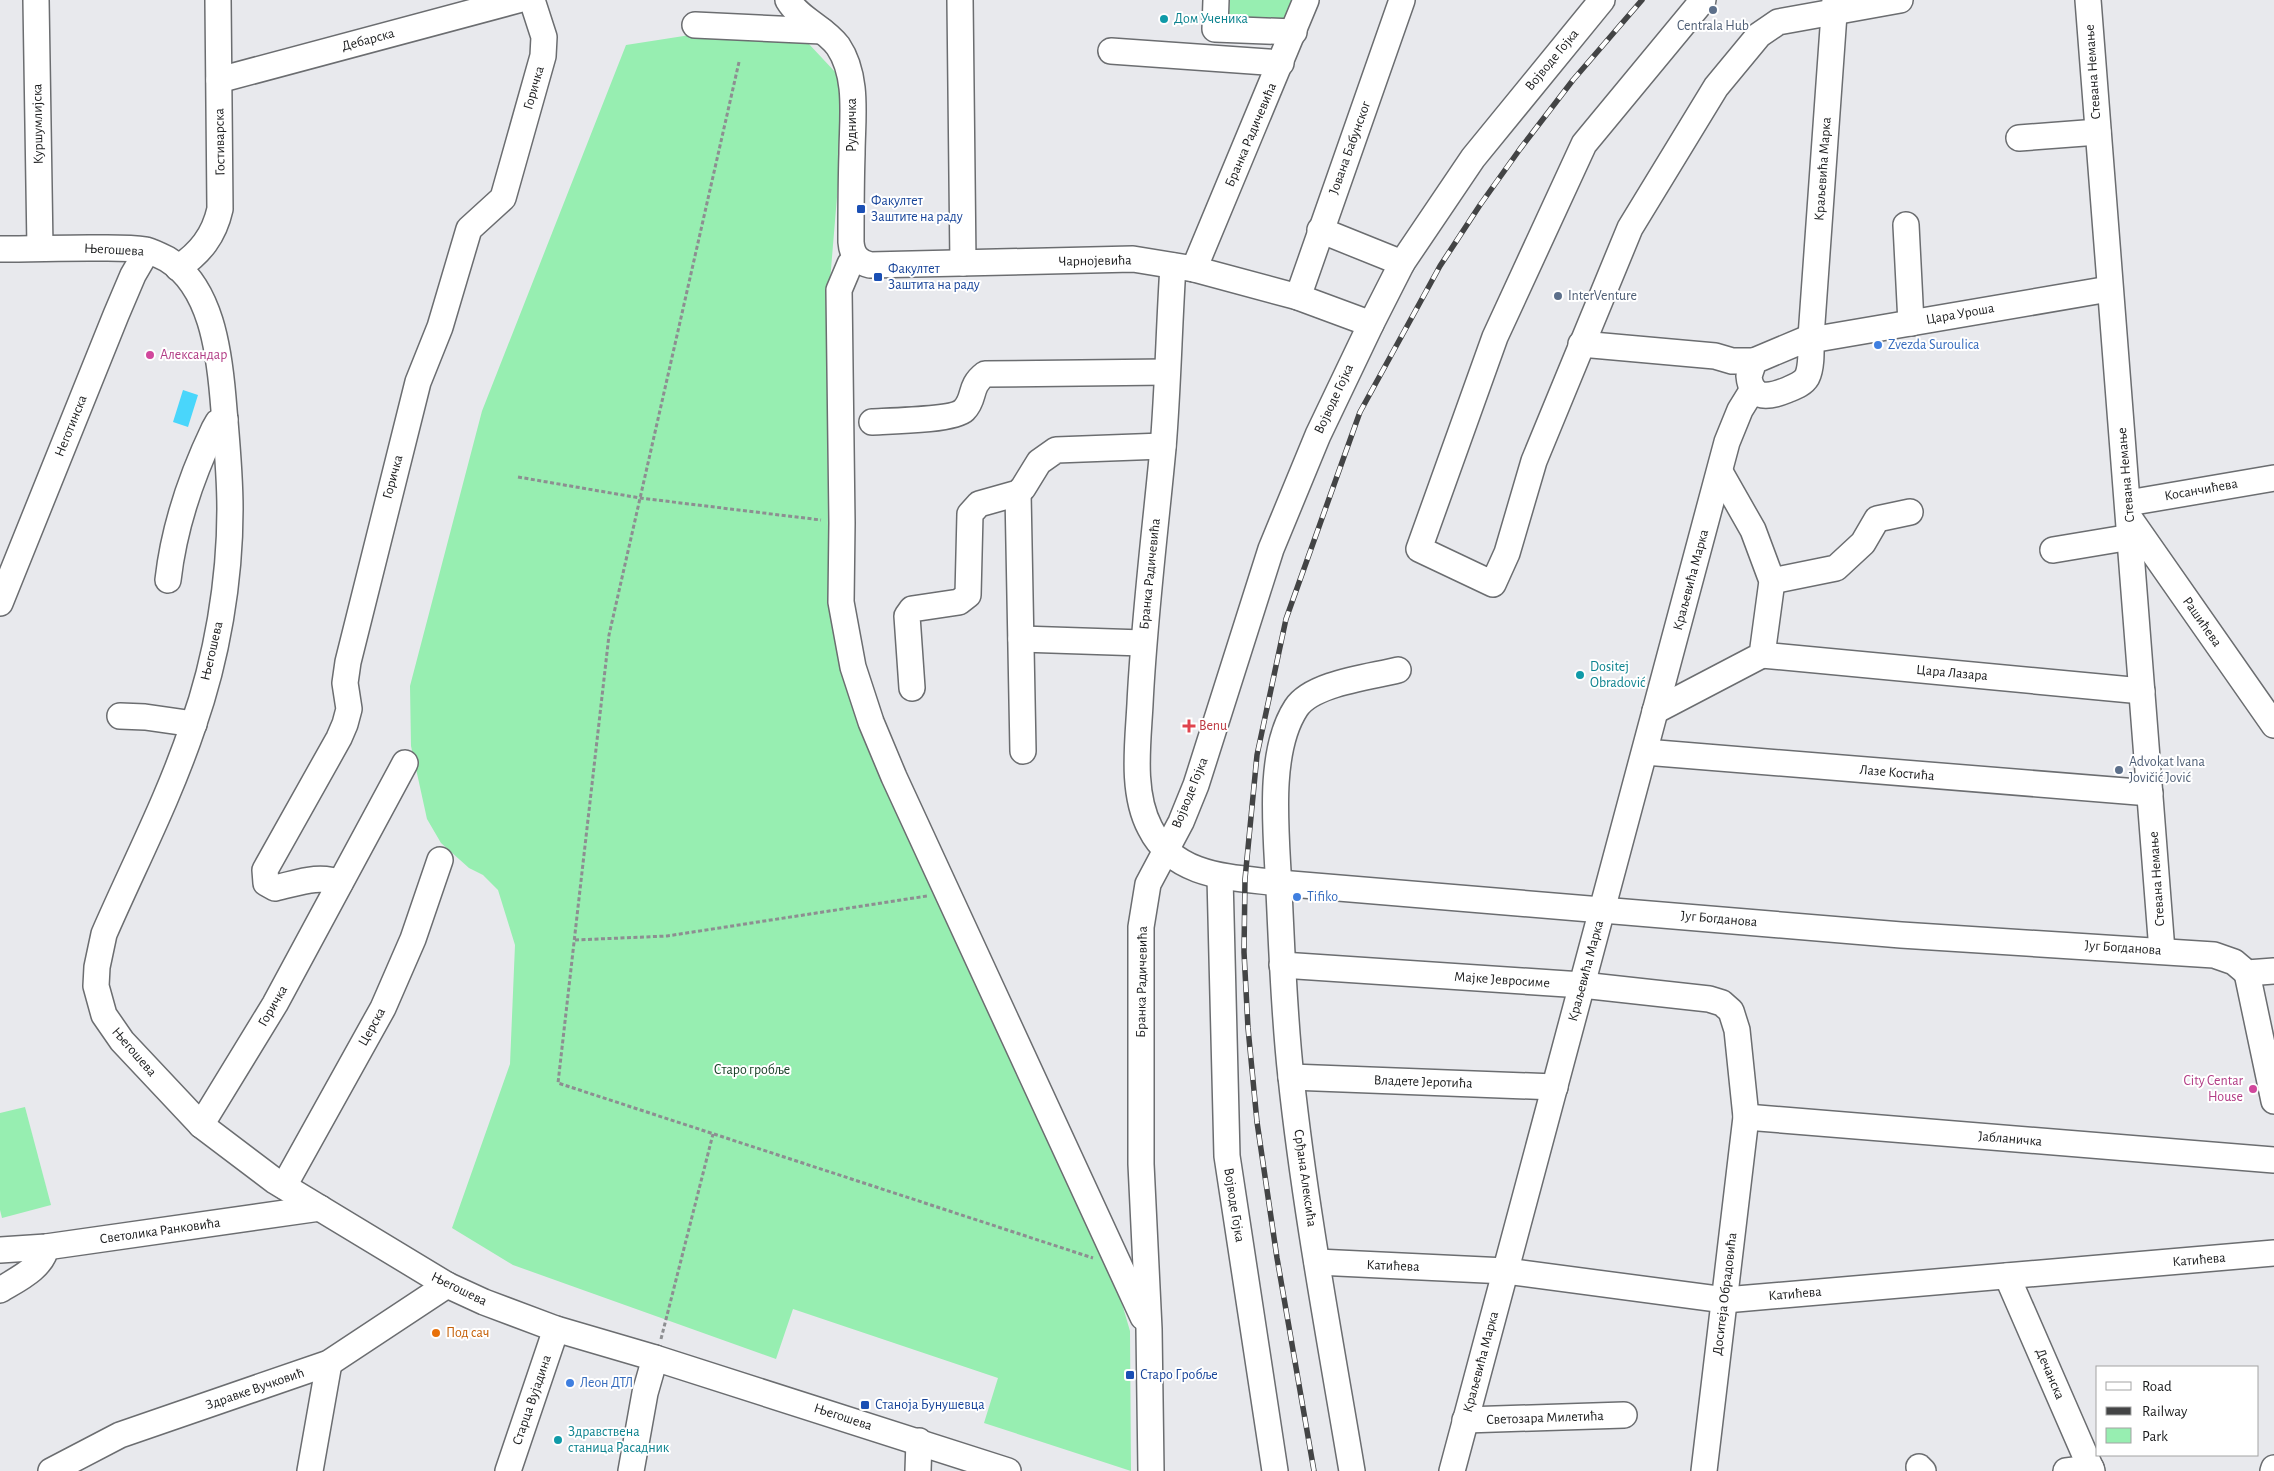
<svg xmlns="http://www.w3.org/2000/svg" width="2274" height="1471" font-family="'Alegreya Sans',sans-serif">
<rect width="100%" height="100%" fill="#e8e9ed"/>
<!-- green -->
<g fill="#97eeb1">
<polygon points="1230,0 1295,0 1287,20 1229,17"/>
<polygon points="703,33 808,43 837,74 844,113 827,317 828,526 836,639 878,773 1109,1259 1130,1331 1131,1471 984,1423 998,1378 793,1309 776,1359 513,1265 452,1228 510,1064 515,945 498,890 483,875 469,868 441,843 427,819 411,746 410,686 482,411 626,45"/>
<polygon points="25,1107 51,1205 2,1218 0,1210 0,1113"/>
</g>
<!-- water -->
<polygon fill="#49d6fb" points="183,390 198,395 188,427 173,422"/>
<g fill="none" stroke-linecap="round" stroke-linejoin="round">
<defs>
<g id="minor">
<polyline points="36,0 40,248"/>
<path d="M788,0C800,20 824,27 838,46C859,77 852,120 852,154C851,183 851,213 851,242C852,255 858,262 870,265L1133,259L1194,269L1298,297L1371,324"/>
<polyline points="960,0 963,263"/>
<polyline points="1216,0 1215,29 1294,32"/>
<polyline points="1703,0 1584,144 1495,337 1419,549 1493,584 1507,553 1534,461 1630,228 1716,87 1759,35 1778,22 1900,0"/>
<polyline points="2088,0 2162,951"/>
<polyline points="695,25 822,31"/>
<polyline points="1111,51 1281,63"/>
<polyline points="219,80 518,0"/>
<polyline points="2019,138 2098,132"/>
<polyline points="1906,225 1911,323"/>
<polyline points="1320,230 1402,263"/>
<path d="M0,249C30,249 59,248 89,248C107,248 128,247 146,250C153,252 161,256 167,259C211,286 219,351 223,398C226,435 230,471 230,509C230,581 217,658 193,726C169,798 134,865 104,934L97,967L96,986L104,1015L122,1041L201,1125L275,1181L447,1285L484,1302L556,1329L655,1358L1008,1471"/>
<polyline points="856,258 850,264 839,290 842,523 841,602 853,667 871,722 894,777 1143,1317"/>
<path d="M1173,266C1169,327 1168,388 1163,448C1155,533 1144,619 1140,704C1138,743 1131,792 1150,828C1175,878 1231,877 1279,883L1901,935L2214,955L2234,962L2247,973L2274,971"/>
<path d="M178,268C200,253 214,236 220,209L218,0"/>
<polyline points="1194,269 1306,0"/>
<polyline points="1298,297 1402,0"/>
<polyline points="1811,337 1835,0"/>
<path d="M1811,337C1811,349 1812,367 1807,377C1803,384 1794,387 1787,390C1770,397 1751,401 1749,376L1754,361Z"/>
<polyline points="1811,340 2109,289"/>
<polyline points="1581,344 1715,356 1732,361 1754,361"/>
<path d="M872,422C890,421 954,420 964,410C976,398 968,387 985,374L1167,372"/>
<polyline points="1018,493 1023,751"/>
<polyline points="2128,503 2274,478"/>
<polyline points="2130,519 2274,725"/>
<polyline points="2053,550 2131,537"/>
<path d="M168,580C174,527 191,477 214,429L218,422L225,419"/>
<polyline points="1772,581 1836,568 1863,543 1877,519 1910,512"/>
<polyline points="0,603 116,315 133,275 147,251"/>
<polyline points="1021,639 1143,643"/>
<polyline points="1762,655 2142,691"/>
<polyline points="912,688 907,616 912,609 959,602 968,595 970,514 979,504 1018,493 1023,488 1039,462 1056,450 1163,446"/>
<polyline points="1655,711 1762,655 1772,581 1753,530 1720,472"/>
<polyline points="120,716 145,717 194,724"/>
<polyline points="1645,752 2150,793"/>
<polyline points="1220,877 1227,1156 1275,1471"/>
<path d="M340,883C319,874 298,883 275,888L266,883L265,870L339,738L345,724L349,709L345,683L348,662L418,382L440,327L469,229L503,198L543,56L544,37L532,0"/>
<polyline points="1282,965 1582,985 1709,999 1722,1003 1731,1011 1737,1030 1746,1117 1704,1471"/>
<polyline points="2247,973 2274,1101"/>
<polyline points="1291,1077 1555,1087"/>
<polyline points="1746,1117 2274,1160"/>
<polyline points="201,1125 275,1004 405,763"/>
<polyline points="284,1186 383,1008 413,939 440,860"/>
<polyline points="0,1250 46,1247 320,1208"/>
<polyline points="1317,1262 1506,1271 1725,1300 2274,1253"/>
<polyline points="2007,1276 2092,1471"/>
<path d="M0,1290C16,1280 43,1268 46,1247"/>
<polyline points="1465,1420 1624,1415"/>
<polyline points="1919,1467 1923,1471"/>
<polyline points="51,1471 120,1435 329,1363 447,1285"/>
<polyline points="310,1471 329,1363"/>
<polyline points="508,1471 556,1329"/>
<polyline points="631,1471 645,1393 655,1358"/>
<polyline points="918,1471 919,1441"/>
<polyline points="1151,1471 1149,1329 1141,1164 1141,927 1148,884 1181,822 1196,785 1271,549 1318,435 1371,324 1402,263 1473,158 1602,0"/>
<path d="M1352,1471C1330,1340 1305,1208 1291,1077C1284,1015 1282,953 1279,891C1277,838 1266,754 1296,708C1312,683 1371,677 1398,670"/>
<polyline points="1452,1471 1727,442 1740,410 1753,389"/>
<polyline points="2066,1471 2091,1468"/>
<polyline points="2273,1471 2274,1468"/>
</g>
</defs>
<!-- minor casing -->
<use href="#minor" stroke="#6b6d70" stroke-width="28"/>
<!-- path -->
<g stroke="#8d8e91" stroke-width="3" stroke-dasharray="4 2.5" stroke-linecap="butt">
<polyline points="739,62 609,635 558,1083 1093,1258"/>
<polyline points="518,477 640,498 821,520"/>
<polyline points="575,940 667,936 927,896"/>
<polyline points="661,1339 713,1134"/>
</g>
<!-- minor -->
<use href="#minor" stroke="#fff" stroke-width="25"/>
<defs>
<polyline id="rail" points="1314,1471 1277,1258 1257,1122 1248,1028 1244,952 1245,879 1257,755 1286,619 1360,412 1440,266 1480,205 1520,149 1573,80 1642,0"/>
</defs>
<!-- rail casing -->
<use href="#rail" stroke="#434445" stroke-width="5.5"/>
<!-- rail -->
<use href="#rail" stroke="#fff" stroke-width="4" stroke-dasharray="11" stroke-linecap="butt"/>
</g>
<!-- markers -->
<g fill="#5c6f8a" stroke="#fff" stroke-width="2">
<circle cx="1713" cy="10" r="5"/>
<circle cx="1558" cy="296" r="5"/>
<circle cx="2119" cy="770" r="5"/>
</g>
<g fill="#0f9aa8" stroke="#fff" stroke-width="2">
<circle cx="1164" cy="19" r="5"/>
<circle cx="1580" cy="675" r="5"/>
<circle cx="558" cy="1440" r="5"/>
</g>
<g fill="#1a4fb4" stroke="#fff" stroke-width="2">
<rect x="856" y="204" width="10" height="10" rx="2.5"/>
<rect x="873" y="272" width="10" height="10" rx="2.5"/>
<rect x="1125" y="1370" width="10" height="10" rx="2.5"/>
<rect x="860" y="1400" width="10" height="10" rx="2.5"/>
</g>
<g fill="#3f7fe0" stroke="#fff" stroke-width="2">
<circle cx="1878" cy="345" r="5"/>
<circle cx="1297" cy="897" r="5"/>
<circle cx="570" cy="1383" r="5"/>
</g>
<g fill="#d1479c" stroke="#fff" stroke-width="2">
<circle cx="150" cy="355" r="5"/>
<circle cx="2253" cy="1089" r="5"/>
</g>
<path fill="#e0444e" stroke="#fff" stroke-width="2" d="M1186.5 718.5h5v5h5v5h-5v5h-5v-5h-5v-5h5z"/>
<circle fill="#e8710a" stroke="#fff" stroke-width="2" cx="436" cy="1333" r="5"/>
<g text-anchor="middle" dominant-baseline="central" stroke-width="4" stroke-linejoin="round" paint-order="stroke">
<!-- culture labels -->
<g font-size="14" fill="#0d838f" stroke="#fff" text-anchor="start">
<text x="1174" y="19">Дом Ученика</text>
<text x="1590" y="667">Dositej<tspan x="1590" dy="16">Obradović</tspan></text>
<text x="568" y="1432">Здравствена<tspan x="568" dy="16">станица Расадник</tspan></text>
</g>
<!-- service labels -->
<g font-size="14" fill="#4e5e75" stroke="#fff" text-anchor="start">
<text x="1713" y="26" text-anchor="middle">Centrala Hub</text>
<text x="1568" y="296">InterVenture</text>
<text x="2129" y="762">Advokat Ivana<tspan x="2129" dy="16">Jovičić Jović</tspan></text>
</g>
<!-- street labels -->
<g font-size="14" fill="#1a1b1c" stroke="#fff">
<text transform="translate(368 40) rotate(-15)">Дебарска</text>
<text transform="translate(1552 60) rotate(-50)">Војводе Гојка</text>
<text transform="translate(2093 72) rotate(-94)">Стевана Немање</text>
<text transform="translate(534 88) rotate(-74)">Горичка</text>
<text transform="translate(38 124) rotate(-91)">Куршумлијска</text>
<text transform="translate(852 125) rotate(-90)">Рудничка</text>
<text transform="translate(1251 135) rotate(-67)">Бранка Радичевића</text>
<text transform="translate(220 142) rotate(-91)">Гостиварска</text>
<text transform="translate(1350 148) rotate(-70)">Јована Бабунског</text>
<text transform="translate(1823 169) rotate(-86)">Краљевића Марка</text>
<text transform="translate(114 250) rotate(3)">Његошева</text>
<text transform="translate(1095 261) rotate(-1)">Чарнојевића</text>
<text transform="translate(1960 314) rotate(-10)">Цара Уроша</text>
<text transform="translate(1334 399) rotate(-65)">Војводе Гојка</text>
<text transform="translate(71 426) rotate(-68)">Неготинска</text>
<text transform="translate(2126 475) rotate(-95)">Стевана Немање</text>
<text transform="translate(393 477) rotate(-75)">Горичка</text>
<text transform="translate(2201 490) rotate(-10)">Косанчићева</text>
<text transform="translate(1150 574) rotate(-84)">Бранка Радичевића</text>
<text transform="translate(1691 580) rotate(-75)">Краљевића Марка</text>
<text transform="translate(2202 622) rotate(55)">Рашићева</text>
<text transform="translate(212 651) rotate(-77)">Његошева</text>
<text transform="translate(1952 673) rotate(5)">Цара Лазара</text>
<text transform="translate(1897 773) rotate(5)">Лазе Костића</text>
<text transform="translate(1190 793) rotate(-68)">Војводе Гојка</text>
<text transform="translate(2157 879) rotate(-94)">Стевана Немање</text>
<text transform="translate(1719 919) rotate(5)">Југ Богданова</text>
<text transform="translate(2123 948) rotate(4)">Југ Богданова</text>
<text transform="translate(1586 971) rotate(-75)">Краљевића Марка</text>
<text transform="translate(1502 980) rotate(4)">Мајке Јевросиме</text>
<text transform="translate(1142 982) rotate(-89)">Бранка Радичевића</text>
<text transform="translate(273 1006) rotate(-60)">Горичка</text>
<text transform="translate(372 1027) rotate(-61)">Церска</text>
<text transform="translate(134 1052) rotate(49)">Његошева</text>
<text transform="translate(1423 1082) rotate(2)">Владете Јеротића</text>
<text transform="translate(2010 1139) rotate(5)">Јабланичка</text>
<text transform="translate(1305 1178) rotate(82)">Срђана Алексића</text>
<text transform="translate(1234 1205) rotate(81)">Војводе Гојка</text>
<text transform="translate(160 1231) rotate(-8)">Светолика Ранковића</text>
<text transform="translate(2199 1260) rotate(-5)">Катићева</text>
<text transform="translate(1393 1266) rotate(2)">Катићева</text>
<text transform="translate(459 1289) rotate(26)">Његошева</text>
<text transform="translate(1725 1294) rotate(-83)">Доситеја Обрадовића</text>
<text transform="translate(1795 1294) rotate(-5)">Катићева</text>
<text transform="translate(1481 1362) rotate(-75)">Краљевића Марка</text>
<text transform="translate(2050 1374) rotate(67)">Дечанска</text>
<text transform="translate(255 1389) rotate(-19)">Здравке Вучковић</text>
<text transform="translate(532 1400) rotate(-71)">Старца Вујадина</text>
<text transform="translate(843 1417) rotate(18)">Његошева</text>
<text transform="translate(1545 1418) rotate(-2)">Светозара Милетића</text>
</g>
<!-- transit labels -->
<g font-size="14" fill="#164399" stroke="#fff" text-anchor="start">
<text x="871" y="201">Факултет<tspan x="871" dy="16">Заштите на раду</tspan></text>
<text x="888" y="269">Факултет<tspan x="888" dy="16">Заштита на раду</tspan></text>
<text x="1140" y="1375">Старо Гробље</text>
<text x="875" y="1405">Станоја Бунушевца</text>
</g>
<!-- shop labels -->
<g font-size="14" fill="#366cbe" stroke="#fff" text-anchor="start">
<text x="1888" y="345">Zvezda Suroulica</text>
<text x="1307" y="897">Tifiko</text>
<text x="580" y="1383">Леон ДТЛ</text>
</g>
<!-- hotel labels -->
<g font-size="14" fill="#b23c85" stroke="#fff" text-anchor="start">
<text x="160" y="355">Александар</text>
<text x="2243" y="1081" text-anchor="end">City Centar<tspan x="2243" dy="16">House</tspan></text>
</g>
<!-- health labels -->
<g font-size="14" fill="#be3a42" stroke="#fff" text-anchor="start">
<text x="1199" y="726">Benu</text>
</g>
<!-- park labels -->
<g font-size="14" fill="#1a4128" stroke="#fff">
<text x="752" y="1070">Старо гробље</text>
</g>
<!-- food labels -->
<g font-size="14" fill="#c56008" stroke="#fff" text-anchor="start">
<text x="446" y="1333">Под сач</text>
</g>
</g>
<!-- legend -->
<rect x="2096" y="1366" width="162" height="90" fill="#ffffff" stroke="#a3a4a4"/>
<rect x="2106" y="1382" width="25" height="8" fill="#ffffff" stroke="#a3a4a4"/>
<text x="2142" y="1391" font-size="15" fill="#1a1b1c">Road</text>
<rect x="2106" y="1407" width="25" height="8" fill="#434445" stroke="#a3a4a4"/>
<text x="2142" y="1416" font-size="15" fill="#1a1b1c">Railway</text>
<rect x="2106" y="1428" width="25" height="15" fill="#97eeb1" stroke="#a3a4a4"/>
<text x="2142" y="1441" font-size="15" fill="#1a1b1c">Park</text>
</svg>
